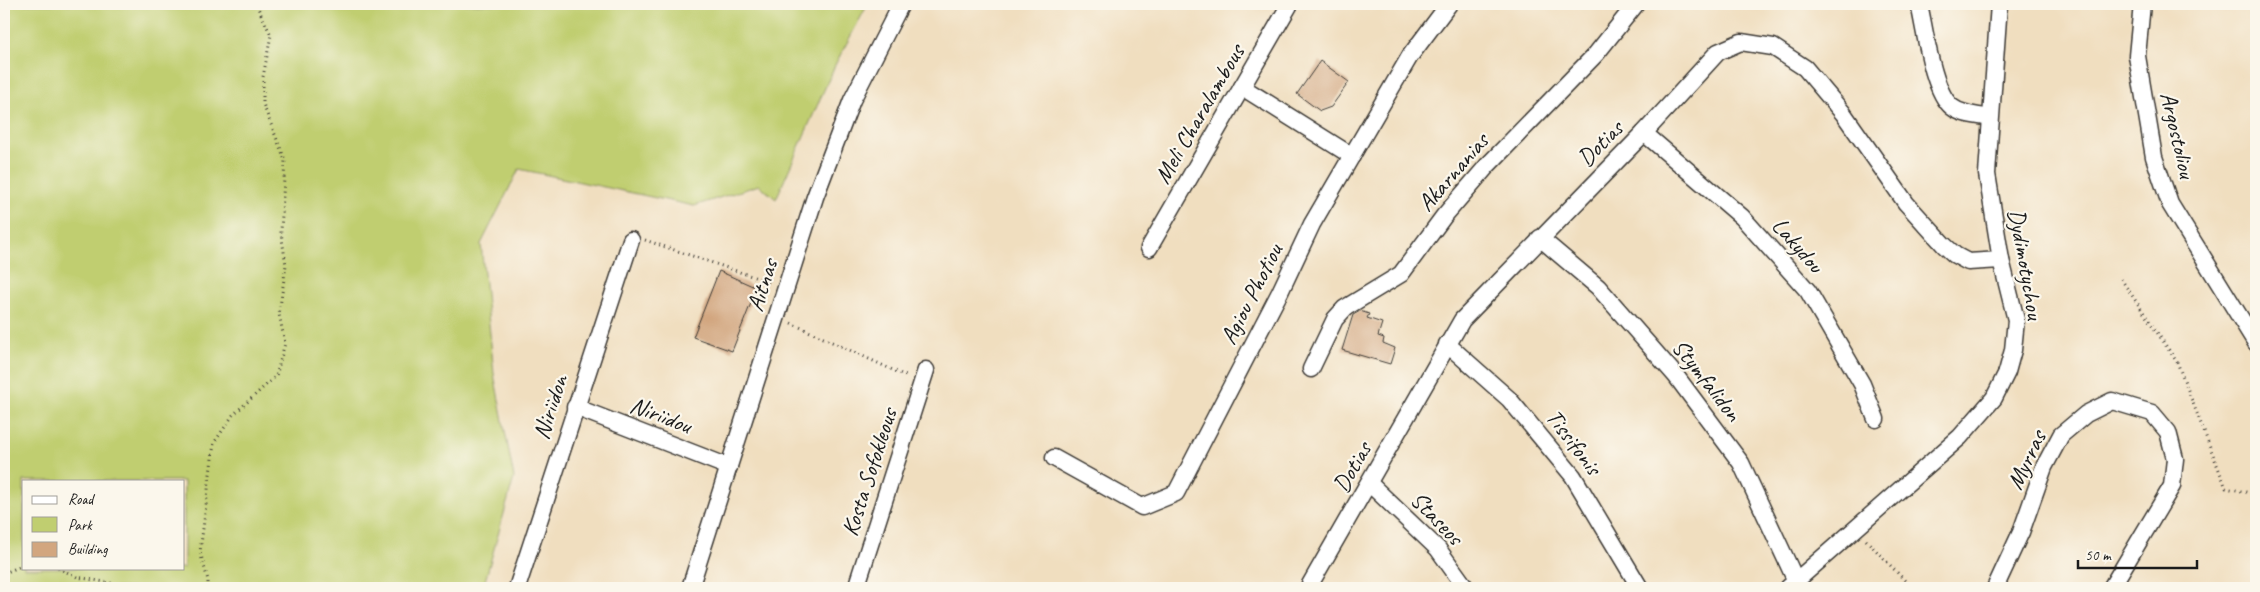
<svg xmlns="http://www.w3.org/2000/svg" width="2260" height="592" font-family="Caveat,sans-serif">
<rect width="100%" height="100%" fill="#fbf7ec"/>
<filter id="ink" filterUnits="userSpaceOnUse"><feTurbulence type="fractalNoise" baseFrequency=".02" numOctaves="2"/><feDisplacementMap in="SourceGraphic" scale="10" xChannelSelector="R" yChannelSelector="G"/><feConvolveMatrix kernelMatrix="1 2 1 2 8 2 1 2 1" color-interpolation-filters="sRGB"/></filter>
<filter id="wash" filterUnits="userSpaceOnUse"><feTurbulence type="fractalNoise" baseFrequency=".0096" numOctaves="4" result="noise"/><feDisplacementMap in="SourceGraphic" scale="20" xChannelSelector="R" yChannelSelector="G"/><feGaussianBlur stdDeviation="1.12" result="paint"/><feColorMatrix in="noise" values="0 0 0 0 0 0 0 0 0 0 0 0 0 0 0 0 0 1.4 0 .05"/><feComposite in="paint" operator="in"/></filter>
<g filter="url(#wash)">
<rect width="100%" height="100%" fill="#f0debf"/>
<!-- green -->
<path fill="#c0ce70" stroke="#6e7546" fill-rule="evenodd" d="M4,4H868L836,63L776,199L759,185L694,206L519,169L481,244L494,374L514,478L483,588H4ZM24,481H184V568H24Z"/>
<g id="blocks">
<!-- building -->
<g fill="#d2a67f">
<polygon points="1320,61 1349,82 1331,107 1320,111 1297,94"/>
<polygon points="719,271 757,288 732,351 693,337"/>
<polygon points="1360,311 1369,314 1367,318 1382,323 1378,336 1384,338 1383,343 1395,348 1390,364 1342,350 1353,315"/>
</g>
</g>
</g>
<g filter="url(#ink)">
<use href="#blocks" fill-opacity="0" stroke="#3c3934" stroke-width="1"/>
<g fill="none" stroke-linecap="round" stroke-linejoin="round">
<defs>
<g id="minor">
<path d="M1919,4C1925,29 1932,91 1952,107C1962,115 1977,115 1989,118"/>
<polyline points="2142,4 2137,56 2154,157 2170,204 2256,343"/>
<polyline points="1242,87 1352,156"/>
<polyline points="1644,133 1742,217 1808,291 1862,384 1876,419"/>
<polyline points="1540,238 1598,287 1676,376 1741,463 1796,581"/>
<polyline points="1149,248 1290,4"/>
<polyline points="1447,344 1509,399 1573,476 1640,588"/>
<polyline points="1311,369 1335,319 1345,308 1401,274 1444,216 1487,166 1596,54 1636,4"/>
<polyline points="575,407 729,467"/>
<polyline points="1054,458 1142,507 1176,493 1280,292 1312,224 1410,56 1449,4"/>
<polyline points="1370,484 1438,549 1466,588"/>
<polyline points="517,588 631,240"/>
<polyline points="690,588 815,197 852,100 901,4"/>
<polyline points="856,588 926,370"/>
<polyline points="1308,588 1462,320 1644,133 1718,52 1741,42 1773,47 1805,68 1843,113 1906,203 1944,245 1955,255 1968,262 2001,260"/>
<polyline points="1788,588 1960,437 1994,398 2007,372 2013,350 2016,320 2001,260 1987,174 1999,4"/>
<polyline points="1995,588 2021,532 2044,467 2061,435 2086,414 2112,401 2152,413 2168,432 2175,459 2172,486 2111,588"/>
</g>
</defs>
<!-- minor casing -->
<use href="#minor" stroke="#3c3934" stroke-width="19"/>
<!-- path -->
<g stroke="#3c3934" stroke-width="3" stroke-dasharray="1 4" stroke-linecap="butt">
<polyline points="645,240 772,283"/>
<polyline points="2121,279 2177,362 2226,488 2256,494"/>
<polyline points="791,323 908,377"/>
<polyline points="1866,540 1912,588"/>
<polyline points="58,568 77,577 138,588"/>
<polyline points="4,573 24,565"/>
<polyline points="208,588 208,580 200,552 214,443 233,415 276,376 285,343 279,314 286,265 281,232 285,160 263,104 263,77 271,35 256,4"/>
</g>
<!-- minor -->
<use href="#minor" stroke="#fff" stroke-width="16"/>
</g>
</g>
<g text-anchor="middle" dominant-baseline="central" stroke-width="4.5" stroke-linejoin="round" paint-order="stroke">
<!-- street labels -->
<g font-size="24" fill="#1c1c1c" stroke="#fbf7ec">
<text transform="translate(1199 114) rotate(-60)">Meli Charalambous</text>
<text transform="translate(2178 135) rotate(77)">Argostoliou</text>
<text transform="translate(1600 143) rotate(-45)">Dotias</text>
<text transform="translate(1453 172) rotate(-49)">Akarnanias</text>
<text transform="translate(1798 245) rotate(49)">Lakydou</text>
<text transform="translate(2026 264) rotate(80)">Dydimotychou</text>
<text transform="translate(762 285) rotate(-72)">Aitnas</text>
<text transform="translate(1251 294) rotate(-63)">Agiou Photiou</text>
<text transform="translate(1707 380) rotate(52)">Stymfalidon</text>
<text transform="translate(550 407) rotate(-72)">Niriidon</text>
<text transform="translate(661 415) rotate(21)">Niriidou</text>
<text transform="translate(1574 442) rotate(53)">Tissifonis</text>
<text transform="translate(2026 460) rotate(-65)">Myrras</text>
<text transform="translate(1352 467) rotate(-60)">Dotias</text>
<text transform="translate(869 472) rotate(-72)">Kosta Sofokleous</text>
<text transform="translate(1437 518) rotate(46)">Staseos</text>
</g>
</g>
<!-- margin -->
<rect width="2260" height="592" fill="none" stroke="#fbf7ec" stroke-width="20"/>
<!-- legend -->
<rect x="22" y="480" width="162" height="90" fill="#fbf7ec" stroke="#a29f99"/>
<rect x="32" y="496" width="25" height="8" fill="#ffffff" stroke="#a29f99"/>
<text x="68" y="504" font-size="15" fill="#1c1c1c">Road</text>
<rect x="32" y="517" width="25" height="15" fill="#c0ce70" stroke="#a29f99"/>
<text x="68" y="530" font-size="15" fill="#1c1c1c">Park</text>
<rect x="32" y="542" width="25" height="15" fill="#d2a67f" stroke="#a29f99"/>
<text x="68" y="554" font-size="15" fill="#1c1c1c">Building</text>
<!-- scale -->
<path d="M2078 560v8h119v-8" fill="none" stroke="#1c1c1c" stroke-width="2.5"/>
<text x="2085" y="560" font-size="15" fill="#1c1c1c" stroke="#fbf7ec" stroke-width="4" paint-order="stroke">50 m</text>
</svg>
